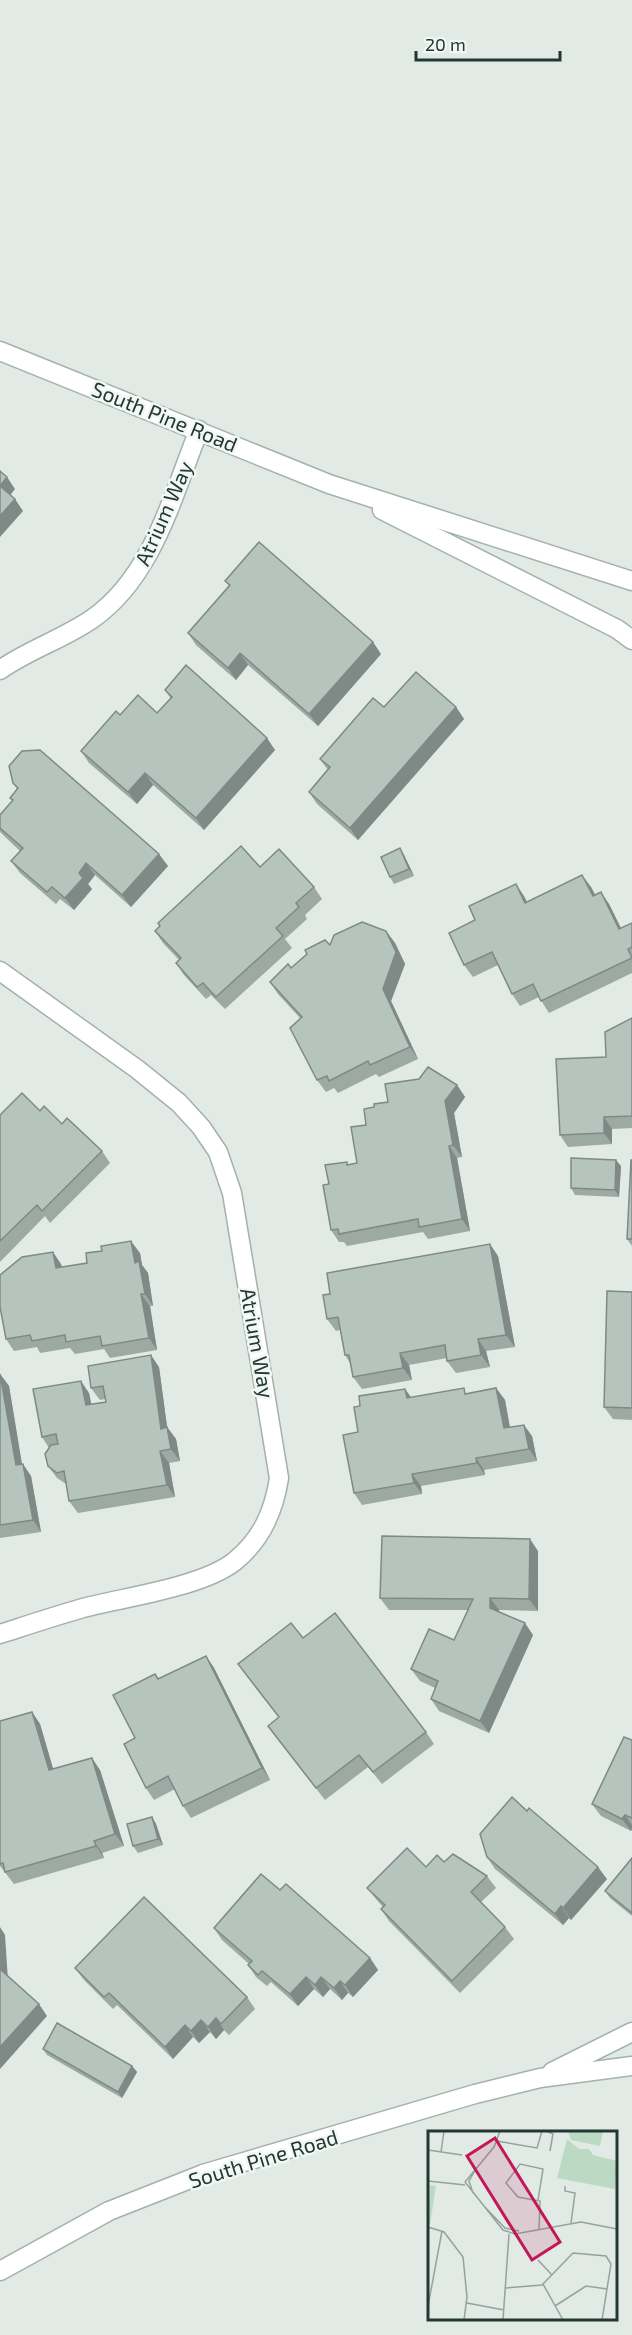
<svg xmlns="http://www.w3.org/2000/svg" width="632" height="2335" font-family="'Exo 2',sans-serif">
<rect width="100%" height="100%" fill="#e1eae5"/>
<g fill="none" stroke-linecap="round" stroke-linejoin="round">
<defs>
<g id="minor">
<path d="M0,670C28,650 63,639 92,619C153,577 173,494 199,430"/>
<path d="M0,971L137,1069L179,1103L201,1127L218,1152L232,1193L279,1478C274,1511 262,1539 235,1561C203,1587 125,1597 83,1608C55,1616 28,1625 0,1634"/>
</g>
<g id="tertiary">
<polyline points="0,351 329,484 632,581"/>
<polyline points="382,510 617,629 632,640"/>
<polyline points="552,2072 632,2032"/>
<polyline points="0,2271 109,2211 203,2174 475,2094 540,2078 632,2066"/>
</g>
</defs>
<!-- minor casing -->
<use href="#minor" stroke="#a4b1ac" stroke-width="21"/>
<!-- tertiary casing -->
<use href="#tertiary" stroke="#a4b1ac" stroke-width="21"/>
<!-- minor -->
<use href="#minor" stroke="#fff" stroke-width="18"/>
<!-- tertiary -->
<use href="#tertiary" stroke="#fff" stroke-width="18"/>
</g>
<!-- wall -->
<g fill="#9da9a3">
<polygon points="225,581 381,654 318,726 248,665 236,680 196,645 188,633 229,586"/>
<polygon points="165,690 275,750 204,830 153,785 137,804 89,763 81,751 120,715 157,713 171,699"/>
<polygon points="384,707 456,707 464,719 358,840 317,804 309,792 328,770 320,759"/>
<polygon points="13,783 168,866 131,907 95,875 88,884 92,889 74,910 60,899 56,904 20,873 11,861 20,851 0,832 0,815 12,801 10,798 17,789"/>
<polygon points="400,848 404,855 414,876 394,884 390,877"/>
<polygon points="260,867 314,887 322,899 305,915 307,919 285,939 292,948 225,1009 211,995 206,999 184,975 176,963 179,960 163,943 155,931 160,926 158,923"/>
<polygon points="516,884 527,902 591,887 595,895 609,904 621,928 632,923 632,973 549,1013 539,997 520,1006 512,994 498,965 473,977 464,965"/>
<polygon points="386,931 395,943 405,964 391,1001 418,1059 379,1077 376,1074 338,1093 334,1088 326,1092 317,1080 300,1018 278,994 270,982 330,945"/>
<polygon points="632,1018 632,1128 612,1129 612,1144 568,1147 560,1135 606,1057"/>
<polygon points="457,1085 465,1097 454,1113 462,1157 457,1158 470,1231 428,1239 423,1232 347,1246 344,1242 339,1242 331,1230 329,1184 349,1165 357,1163 366,1125 374,1107 388,1102"/>
<polygon points="40,1111 62,1124 102,1151 110,1163 50,1223 45,1216 0,1262 0,1115"/>
<polygon points="632,1160 632,1246 627,1239"/>
<polygon points="621,1166 619,1197 575,1195 571,1188"/>
<polygon points="140,1253 142,1265 148,1273 153,1306 150,1306 157,1350 110,1358 104,1349 75,1354 70,1348 40,1353 37,1347 14,1351 6,1339 61,1264 62,1267"/>
<polygon points="498,1256 515,1347 486,1351 490,1367 456,1373 447,1361 447,1358 409,1365 412,1380 362,1389 353,1377 350,1363 345,1355 340,1330 336,1331 327,1319 330,1294"/>
<polygon points="632,1292 632,1420 613,1419 604,1407"/>
<polygon points="159,1367 167,1427 176,1439 180,1461 169,1463 175,1497 78,1513 69,1501 66,1484 57,1478 48,1466 49,1448 42,1437 89,1393 91,1404 106,1402 105,1399 100,1400 91,1388"/>
<polygon points="0,1374 9,1386 22,1464 31,1476 41,1532 0,1538"/>
<polygon points="496,1388 505,1400 510,1427 532,1436 537,1461 484,1470 485,1475 421,1486 422,1494 362,1505 354,1493 360,1406 405,1389 411,1398 468,1394"/>
<polygon points="538,1551 538,1611 499,1610 499,1612 533,1635 489,1733 439,1711 431,1699 435,1688 420,1681 411,1669 454,1640 468,1610 389,1610 380,1598"/>
<polygon points="303,1638 426,1732 434,1744 382,1784 368,1767 325,1800 268,1726 279,1717 238,1664"/>
<polygon points="206,1656 214,1668 270,1780 191,1818 183,1806 175,1789 154,1800 146,1788 135,1738 155,1674 158,1679"/>
<polygon points="32,1712 40,1724 53,1769 100,1770 124,1846 102,1853 104,1858 14,1884 0,1866 0,1721"/>
<polygon points="632,1740 632,1829 631,1831 601,1816 592,1804"/>
<polygon points="527,1811 607,1879 571,1920 569,1918 563,1925 495,1869 487,1857"/>
<polygon points="152,1817 156,1824 163,1845 138,1853 133,1846"/>
<polygon points="632,1858 632,1916 610,1898 605,1891"/>
<polygon points="444,1862 487,1876 496,1888 481,1902 505,1927 514,1939 460,1993 389,1921 381,1909 383,1907 376,1899 367,1888 426,1867"/>
<polygon points="280,1890 370,1958 378,1970 353,1997 348,1993 342,2000 330,1989 323,1997 314,1989 298,2006 271,1982 267,1986 256,1977 248,1965 249,1964 222,1940 214,1928"/>
<polygon points="75,1968 247,1997 255,2009 229,2035 224,2030 216,2039 210,2032 199,2043 193,2037 173,2059 117,2005 113,2009 84,1980"/>
<polygon points="43,2049 132,2066 137,2072 122,2098 47,2055"/>
</g>
<!-- shaded-wall -->
<g fill="#7f8985">
<polygon points="7,477 15,489 8,498 0,486"/>
<polygon points="15,499 23,511 0,537 0,516"/>
<polygon points="373,642 381,654 318,726 309,714"/>
<polygon points="240,653 248,665 236,680 228,668"/>
<polygon points="456,707 464,719 358,840 350,828"/>
<polygon points="267,738 275,750 204,830 196,818"/>
<polygon points="145,773 153,785 137,804 128,792"/>
<polygon points="400,848 404,855 414,876 409,869"/>
<polygon points="159,854 168,866 131,907 122,895"/>
<polygon points="86,863 95,875 88,884 92,889 74,910 65,898 79,873"/>
<polygon points="582,875 591,887 602,908 593,896"/>
<polygon points="516,884 524,896 533,914 525,903"/>
<polygon points="601,892 609,904 627,941 619,929"/>
<polygon points="386,931 395,943 405,964 391,1001 418,1059 410,1047 383,989"/>
<polygon points="457,1085 465,1097 454,1113 462,1157 453,1145 445,1101"/>
<polygon points="604,1117 612,1129 612,1144 604,1133"/>
<polygon points="449,1146 457,1158 470,1231 462,1219"/>
<polygon points="616,1160 621,1166 619,1197 615,1190"/>
<polygon points="131,1241 140,1253 142,1265 148,1273 153,1306 145,1294 135,1263"/>
<polygon points="490,1244 498,1256 515,1347 506,1335"/>
<polygon points="53,1252 61,1264 64,1280 56,1268"/>
<polygon points="141,1294 150,1306 157,1350 149,1338"/>
<polygon points="478,1339 486,1351 490,1367 481,1355"/>
<polygon points="400,1353 409,1365 412,1380 403,1368"/>
<polygon points="151,1355 159,1367 169,1441 161,1429"/>
<polygon points="0,1374 9,1386 24,1477 16,1465"/>
<polygon points="81,1381 89,1393 94,1417 86,1405"/>
<polygon points="496,1388 505,1400 512,1440 504,1428"/>
<polygon points="405,1389 413,1400 407,1398"/>
<polygon points="524,1425 532,1436 537,1461 529,1449"/>
<polygon points="167,1427 176,1439 180,1461 171,1449"/>
<polygon points="160,1451 169,1463 175,1497 167,1485"/>
<polygon points="476,1458 484,1470 485,1475 477,1463"/>
<polygon points="23,1464 31,1476 41,1532 33,1520"/>
<polygon points="412,1474 421,1486 422,1494 414,1483"/>
<polygon points="530,1539 538,1551 538,1611 529,1599"/>
<polygon points="490,1598 499,1610 498,1620 490,1608"/>
<polygon points="525,1623 533,1635 489,1733 480,1721"/>
<polygon points="206,1656 214,1668 270,1780 262,1768"/>
<polygon points="32,1712 40,1724 57,1782 49,1770"/>
<polygon points="92,1758 100,1770 124,1846 115,1834"/>
<polygon points="625,1815 632,1825 632,1829 631,1831 622,1819"/>
<polygon points="152,1817 156,1824 163,1845 158,1839"/>
<polygon points="94,1841 102,1853 104,1858 96,1846"/>
<polygon points="598,1867 607,1879 571,1920 563,1908"/>
<polygon points="561,1906 569,1918 563,1925 555,1914"/>
<polygon points="0,1927 5,1935 8,1981 0,1969"/>
<polygon points="370,1958 378,1970 353,1997 345,1985"/>
<polygon points="306,1977 314,1989 298,2006 290,1994"/>
<polygon points="321,1977 330,1989 323,1997 315,1985"/>
<polygon points="340,1981 348,1993 342,2000 334,1988"/>
<polygon points="39,2004 47,2016 0,2069 0,2047"/>
<polygon points="216,2018 224,2030 216,2039 208,2027"/>
<polygon points="201,2020 210,2032 199,2043 191,2031"/>
<polygon points="185,2025 193,2037 173,2059 165,2047"/>
<polygon points="132,2066 137,2072 122,2098 118,2092"/>
</g>
<!-- building -->
<g fill="#b6c4be" stroke="#7f8985" stroke-width="1.5">
<polygon points="0,471 7,477 0,486"/>
<polygon points="0,486 15,499 0,516"/>
<polygon points="259,542 373,642 309,714 240,653 228,668 188,633 230,585 225,581"/>
<polygon points="186,665 267,738 196,818 145,773 128,792 81,751 116,711 120,715 138,695 157,713 172,697 165,690"/>
<polygon points="416,672 456,707 350,828 309,792 330,767 320,759 373,698 384,707"/>
<polygon points="40,750 159,854 122,895 86,863 79,873 83,878 65,898 52,887 47,892 11,861 23,848 0,828 0,815 13,800 10,798 18,788 13,783 9,766 22,751"/>
<polygon points="241,846 260,867 279,849 314,887 296,903 299,907 276,928 283,936 216,997 203,983 197,987 176,963 181,958 155,931 160,926 158,923"/>
<polygon points="400,848 409,869 390,877 381,857"/>
<polygon points="582,875 593,896 601,892 619,929 632,923 632,947 628,949 632,958 541,1001 533,984 512,994 492,952 464,965 449,933 475,920 469,906 516,884 525,903"/>
<polygon points="362,922 386,931 396,952 383,989 410,1047 370,1065 368,1061 329,1081 327,1076 317,1080 290,1028 302,1017 270,982 288,964 291,968 307,954 305,950 325,940 330,945 334,935"/>
<polygon points="632,1018 632,1116 604,1117 604,1133 560,1135 556,1059 606,1057 605,1032"/>
<polygon points="428,1067 457,1085 445,1101 453,1145 449,1146 462,1219 419,1227 418,1219 339,1234 338,1229 331,1230 323,1185 329,1184 325,1165 347,1162 347,1165 357,1163 351,1127 366,1125 364,1109 374,1107 374,1104 388,1102 385,1084 419,1079"/>
<polygon points="22,1093 40,1111 44,1106 62,1124 67,1118 102,1151 42,1211 37,1205 0,1241 0,1115"/>
<polygon points="571,1158 616,1160 615,1190 571,1188"/>
<polygon points="631,1160 632,1160 632,1239 627,1239"/>
<polygon points="131,1241 135,1263 139,1261 145,1294 141,1294 149,1338 102,1346 100,1336 66,1342 65,1335 32,1341 30,1335 6,1339 0,1307 0,1275 22,1257 53,1252 56,1268 87,1263 86,1253 102,1251 101,1246"/>
<polygon points="490,1244 506,1335 478,1339 481,1355 447,1361 445,1345 400,1353 403,1368 353,1377 349,1355 345,1355 338,1317 327,1319 323,1295 330,1294 327,1273"/>
<polygon points="607,1291 632,1292 632,1408 604,1407"/>
<polygon points="151,1355 161,1429 167,1427 171,1449 160,1451 167,1485 69,1501 64,1471 57,1473 48,1466 45,1454 51,1445 58,1444 56,1434 42,1437 33,1389 81,1381 86,1405 106,1402 103,1386 91,1388 88,1366"/>
<polygon points="0,1374 16,1465 23,1464 33,1520 0,1525"/>
<polygon points="464,1388 465,1394 496,1388 504,1428 524,1425 529,1449 476,1458 477,1463 412,1474 414,1483 354,1493 343,1435 358,1432 354,1407 360,1406 359,1396 405,1389 407,1398"/>
<polygon points="382,1536 530,1539 529,1599 490,1598 490,1608 525,1623 480,1721 431,1699 438,1681 411,1669 429,1629 454,1640 473,1599 380,1598"/>
<polygon points="335,1613 426,1732 373,1772 359,1755 316,1788 268,1726 279,1717 238,1664 291,1623 303,1638"/>
<polygon points="206,1656 262,1768 183,1806 168,1776 146,1788 124,1744 135,1738 113,1695 155,1674 158,1679"/>
<polygon points="32,1712 49,1770 92,1758 115,1834 94,1841 96,1846 5,1872 3,1863 0,1864 0,1721"/>
<polygon points="624,1737 632,1740 632,1818 625,1815 622,1819 592,1804"/>
<polygon points="512,1797 527,1811 529,1808 598,1867 563,1908 561,1906 555,1914 487,1857 480,1834"/>
<polygon points="152,1817 158,1839 133,1846 127,1824"/>
<polygon points="407,1848 426,1867 437,1855 444,1862 453,1854 487,1876 471,1892 505,1927 452,1981 381,1909 385,1905 367,1888"/>
<polygon points="632,1858 632,1913 605,1891"/>
<polygon points="261,1874 280,1890 286,1884 370,1958 345,1985 340,1981 334,1988 321,1977 315,1985 306,1977 290,1994 262,1971 258,1975 248,1965 252,1961 214,1928"/>
<polygon points="144,1897 247,1997 221,2024 216,2018 208,2027 201,2020 191,2031 185,2025 165,2047 109,1993 104,1997 75,1968"/>
<polygon points="0,1969 39,2004 0,2047"/>
<polygon points="57,2023 132,2066 118,2092 43,2049"/>
</g>
<g text-anchor="middle" dominant-baseline="central" stroke-width="5" stroke-linejoin="round" paint-order="stroke">
<!-- street labels -->
<g font-size="21" fill="#233832" stroke="#f1f7f3">
<text transform="translate(165 416) rotate(22)">South Pine Road</text>
<text transform="translate(163 513) rotate(-66)">Atrium Way</text>
<text transform="translate(258 1343) rotate(80)">Atrium Way</text>
<text transform="translate(263 2158) rotate(-17)">South Pine Road</text>
</g>
</g>
<!-- overview -->
<g transform="translate(428 2131)">
<rect width="189" height="189" fill="#e1eae5"/>
<path d="M140,0H175L172,15L143,9ZM139,8L151,18H161L165,24L189,30L187,58L129,47ZM2,54L8,55L2,93H0Z" fill="#bcd9c3"/>
<path fill="none" stroke="#95a39d" stroke-width="1.5" d="M72,0L66,16L37,51L75,99L87,103L153,91L189,98M118,0L125,3L122,20M69,10L109,17L114,0M0,19L34,24M13,21L16,0M0,50L37,54M137,55V60L147,62L143,92M45,62L41,50L49,36M110,69L115,38L92,33L78,52L90,66L112,70L111,98M55,74L77,97L91,100M0,96L16,101L35,126L39,166L36,189M110,129L124,144M115,153L135,189M78,157L114,154L145,122L178,125L183,133L174,189M39,172L76,179M0,175L14,100M127,175L158,155L179,158M75,189L81,103"/>
<path fill="#c2185b" fill-opacity="0.15" stroke="#c2185b" stroke-width="3" d="M67,7L132,111L104,129L39,25Z"/>
<rect width="189" height="189" fill="none" stroke="#233832" stroke-width="3"/>
</g>
<!-- scale -->
<path d="M416 51v9h144v-9" fill="none" stroke="#233832" stroke-width="3"/>
<text x="425" y="51" font-size="18" fill="#233832" stroke="#f1f7f3" stroke-width="4.5" paint-order="stroke">20 m</text>
</svg>
